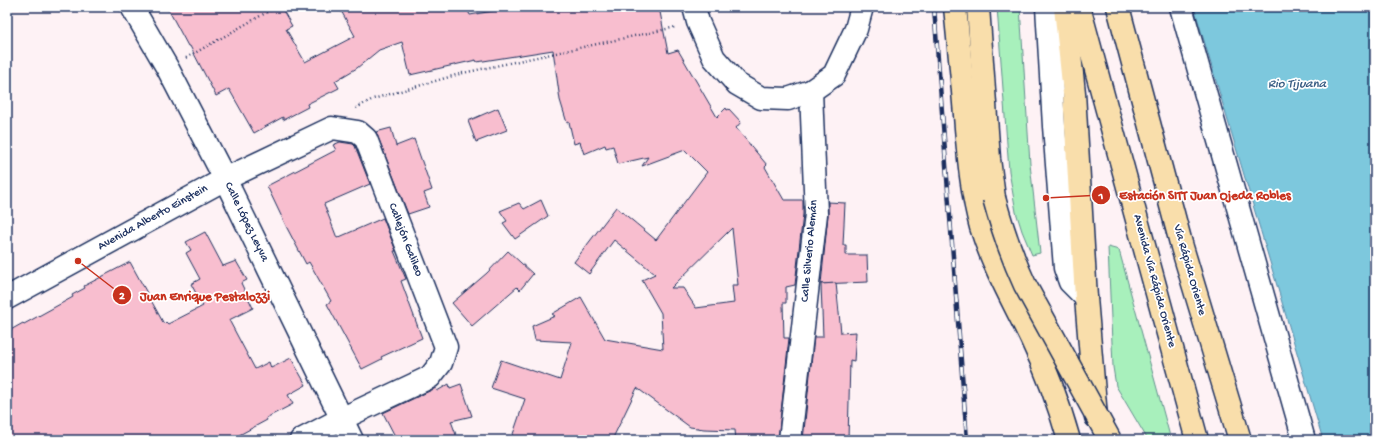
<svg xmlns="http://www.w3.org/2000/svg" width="1382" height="447" font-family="'Gochi Hand',sans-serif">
<rect width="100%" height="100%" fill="#fef2f5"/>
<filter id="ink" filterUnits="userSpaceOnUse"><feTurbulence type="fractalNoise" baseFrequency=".025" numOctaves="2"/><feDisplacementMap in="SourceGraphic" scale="8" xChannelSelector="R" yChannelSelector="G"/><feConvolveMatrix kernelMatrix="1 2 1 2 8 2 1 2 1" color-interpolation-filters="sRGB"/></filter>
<g filter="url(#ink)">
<!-- green -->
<g fill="#a8f0bc" stroke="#62908d">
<polygon points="997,7 1020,7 1030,164 1040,253 1032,255 1022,231 1016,212 1009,171"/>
<polygon points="1108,247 1119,250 1171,440 1148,440 1116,386 1113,367"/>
</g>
<!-- water -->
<polygon fill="#7dc8dd" stroke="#568baa" points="1194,7 1375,7 1375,440 1323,440"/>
<!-- building -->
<g fill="#f8becf" stroke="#1b2f5e" fill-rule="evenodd">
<path d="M167,7H281L292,26L286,29L305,62L355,36L339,7H466L470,15L516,7H659L668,53L678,50L717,117L726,108L727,110L729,109L741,122L736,128L767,165L765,167L784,200H803V214L795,285L786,287V303H783L784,338H789L778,440H736L735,430L704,429L690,427L637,388L612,440H511L525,399L491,388L501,360L560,380L572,342L535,340L532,326L555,316L552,314L581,297L605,339L663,349L661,313L642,280L655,274L614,240L589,274L574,262L616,207L656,240L707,172L685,150L642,166L648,157L618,164L613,146L606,148L605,145L584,154L580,142L574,144L569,122L567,123L560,100L553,50L477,62L476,60L410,75L402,42L379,50L357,68L335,81L339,88L307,104L308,107L283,120V117L254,133L229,89L216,96L190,46H188ZM732,228L738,285H732L734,303L696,308L683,288H671Z"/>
<polygon points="498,108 507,130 476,142 468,121"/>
<polygon points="391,128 396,146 414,139 432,190 424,193 429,207 408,214 376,132"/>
<polygon points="340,142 353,144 355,146 370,184 324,204 337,238 383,218 396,251 394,251 406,279 401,281 422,338 381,357 382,359 362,369 327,304 331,301 309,262 306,264 287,228 267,186 336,150 333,145"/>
<polygon points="541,200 548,216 515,239 503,223 507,221 500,211 519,203 524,209"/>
<polygon points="828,202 845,203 843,245 846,245 846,255 867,255 868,282 821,284 828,215"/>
<polygon points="205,232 223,266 236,261 247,280 241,283 253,308 229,320 255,369 269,362 271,368 291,358 306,385 288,395 293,404 266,418 267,420 230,440 7,440 7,332 23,323 24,324 73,297 72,295 85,288 84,286 130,262 164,324 166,322 168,324 203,306 191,284 200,279 186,253 191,250 186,242"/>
<polygon points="508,251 533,274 520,290 517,287 472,326 452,303 487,273"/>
<polygon points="836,283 841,333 856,332 854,361 850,360 848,440 803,440 814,337 823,337 821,284"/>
<polygon points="449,384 450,388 461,384 472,416 451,421 458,440 397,440 383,413 436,388 437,391"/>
</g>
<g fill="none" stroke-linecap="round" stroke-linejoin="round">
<defs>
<g id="minor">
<polyline points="132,7 168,69 225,179 352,440"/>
<polyline points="694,7 698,22 714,58 737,84 761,98 788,99 811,91 834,75 856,29 862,7"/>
<polyline points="1047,7 1054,126 1065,268 1070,282 1086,298"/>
<polyline points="1181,7 1304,440"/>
<polyline points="7,298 225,179 332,128 358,132 366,139 446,347 441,363 430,377 341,419 301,440"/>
<polyline points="790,440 816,214 811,91"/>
</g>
<g id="major">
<path d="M955,7C959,47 963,88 966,128C969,161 972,195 981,227C993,266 1013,301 1031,338C1047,371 1059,405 1069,440"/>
<polyline points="978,7 989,159 994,198"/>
<polyline points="1065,7 1074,93 1086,298 1096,417"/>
<polyline points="1079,7 1197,440"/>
</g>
<polyline id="highway" points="1118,7 1182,247 1240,440"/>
</defs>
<!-- minor casing -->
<use href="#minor" stroke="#1b2f5e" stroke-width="25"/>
<!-- major casing -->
<use href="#major" stroke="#1b2f5e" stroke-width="25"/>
<!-- highway casing -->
<use href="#highway" stroke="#1b2f5e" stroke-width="25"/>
<!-- path -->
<g stroke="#1b2f5e" stroke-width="2.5" stroke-dasharray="1 3" stroke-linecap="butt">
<polyline points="186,58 276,7"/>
<polyline points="356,108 373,99 463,73 676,27"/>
</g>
<!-- minor -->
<use href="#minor" stroke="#fff" stroke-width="22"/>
<!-- major -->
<use href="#major" stroke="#f9deab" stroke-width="22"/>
<!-- highway -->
<use href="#highway" stroke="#f9deab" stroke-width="22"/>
<defs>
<polyline id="rail" points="934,7 967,440"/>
</defs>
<!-- rail casing -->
<use href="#rail" stroke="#1b2f5e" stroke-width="4.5"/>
<!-- rail -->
<use href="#rail" stroke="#fff" stroke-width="3" stroke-dasharray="9" stroke-linecap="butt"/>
<defs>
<path id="major-bridge" d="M994,198C1002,228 1012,257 1025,285L1110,440"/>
</defs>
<!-- major-bridge casing -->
<use href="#major-bridge" stroke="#1b2f5e" stroke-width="25" stroke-linecap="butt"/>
<!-- major-bridge -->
<use href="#major-bridge" stroke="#f9deab" stroke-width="22"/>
</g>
</g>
<g text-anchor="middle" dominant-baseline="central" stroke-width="3.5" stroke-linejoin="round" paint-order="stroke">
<!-- street labels -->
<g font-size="12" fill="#1b2f5e" stroke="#fff">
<text transform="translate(153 218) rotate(-29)">Avenida Alberto Einstein</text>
<text transform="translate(246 222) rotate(64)">Calle López Leyva</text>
<text transform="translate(405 240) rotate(69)">Callejón Galileo</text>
<text transform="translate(810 251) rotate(-85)">Calle Silverio Alemán</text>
<text transform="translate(1189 270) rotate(74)">Vía Rápida Oriente</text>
<text transform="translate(1154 281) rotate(75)">Avenida Vía Rápida Oriente</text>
</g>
<!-- water labels -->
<g font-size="13" font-style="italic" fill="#385d84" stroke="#fff">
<text x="1297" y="84">Rio Tijuana</text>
</g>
</g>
<!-- callouts -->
<path fill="none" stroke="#c8321e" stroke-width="1.5" d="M1046 198L1101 195M78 261L122 295"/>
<g fill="#c8321e" stroke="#fff" stroke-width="1.5">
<circle cx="1046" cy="198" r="4"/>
<circle cx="78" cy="261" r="4"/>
<circle cx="1101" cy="195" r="10"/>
<circle cx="122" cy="295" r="10"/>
</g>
<g font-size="12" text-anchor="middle" font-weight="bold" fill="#fff">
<text x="1101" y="199">1</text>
<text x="122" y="299">2</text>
</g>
<g font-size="13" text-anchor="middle" font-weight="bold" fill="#c8321e" stroke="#fff" stroke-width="3.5" stroke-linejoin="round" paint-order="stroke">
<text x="1205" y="199">Estación SITT Juan Ojeda Robles</text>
<text x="205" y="300">Juan Enrique Pestalozzi</text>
</g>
<!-- margin -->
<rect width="1382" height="447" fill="none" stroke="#fff" stroke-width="24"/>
<rect x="12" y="12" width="1358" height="423" fill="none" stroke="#1b2f5e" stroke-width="1.5" filter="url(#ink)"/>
</svg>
